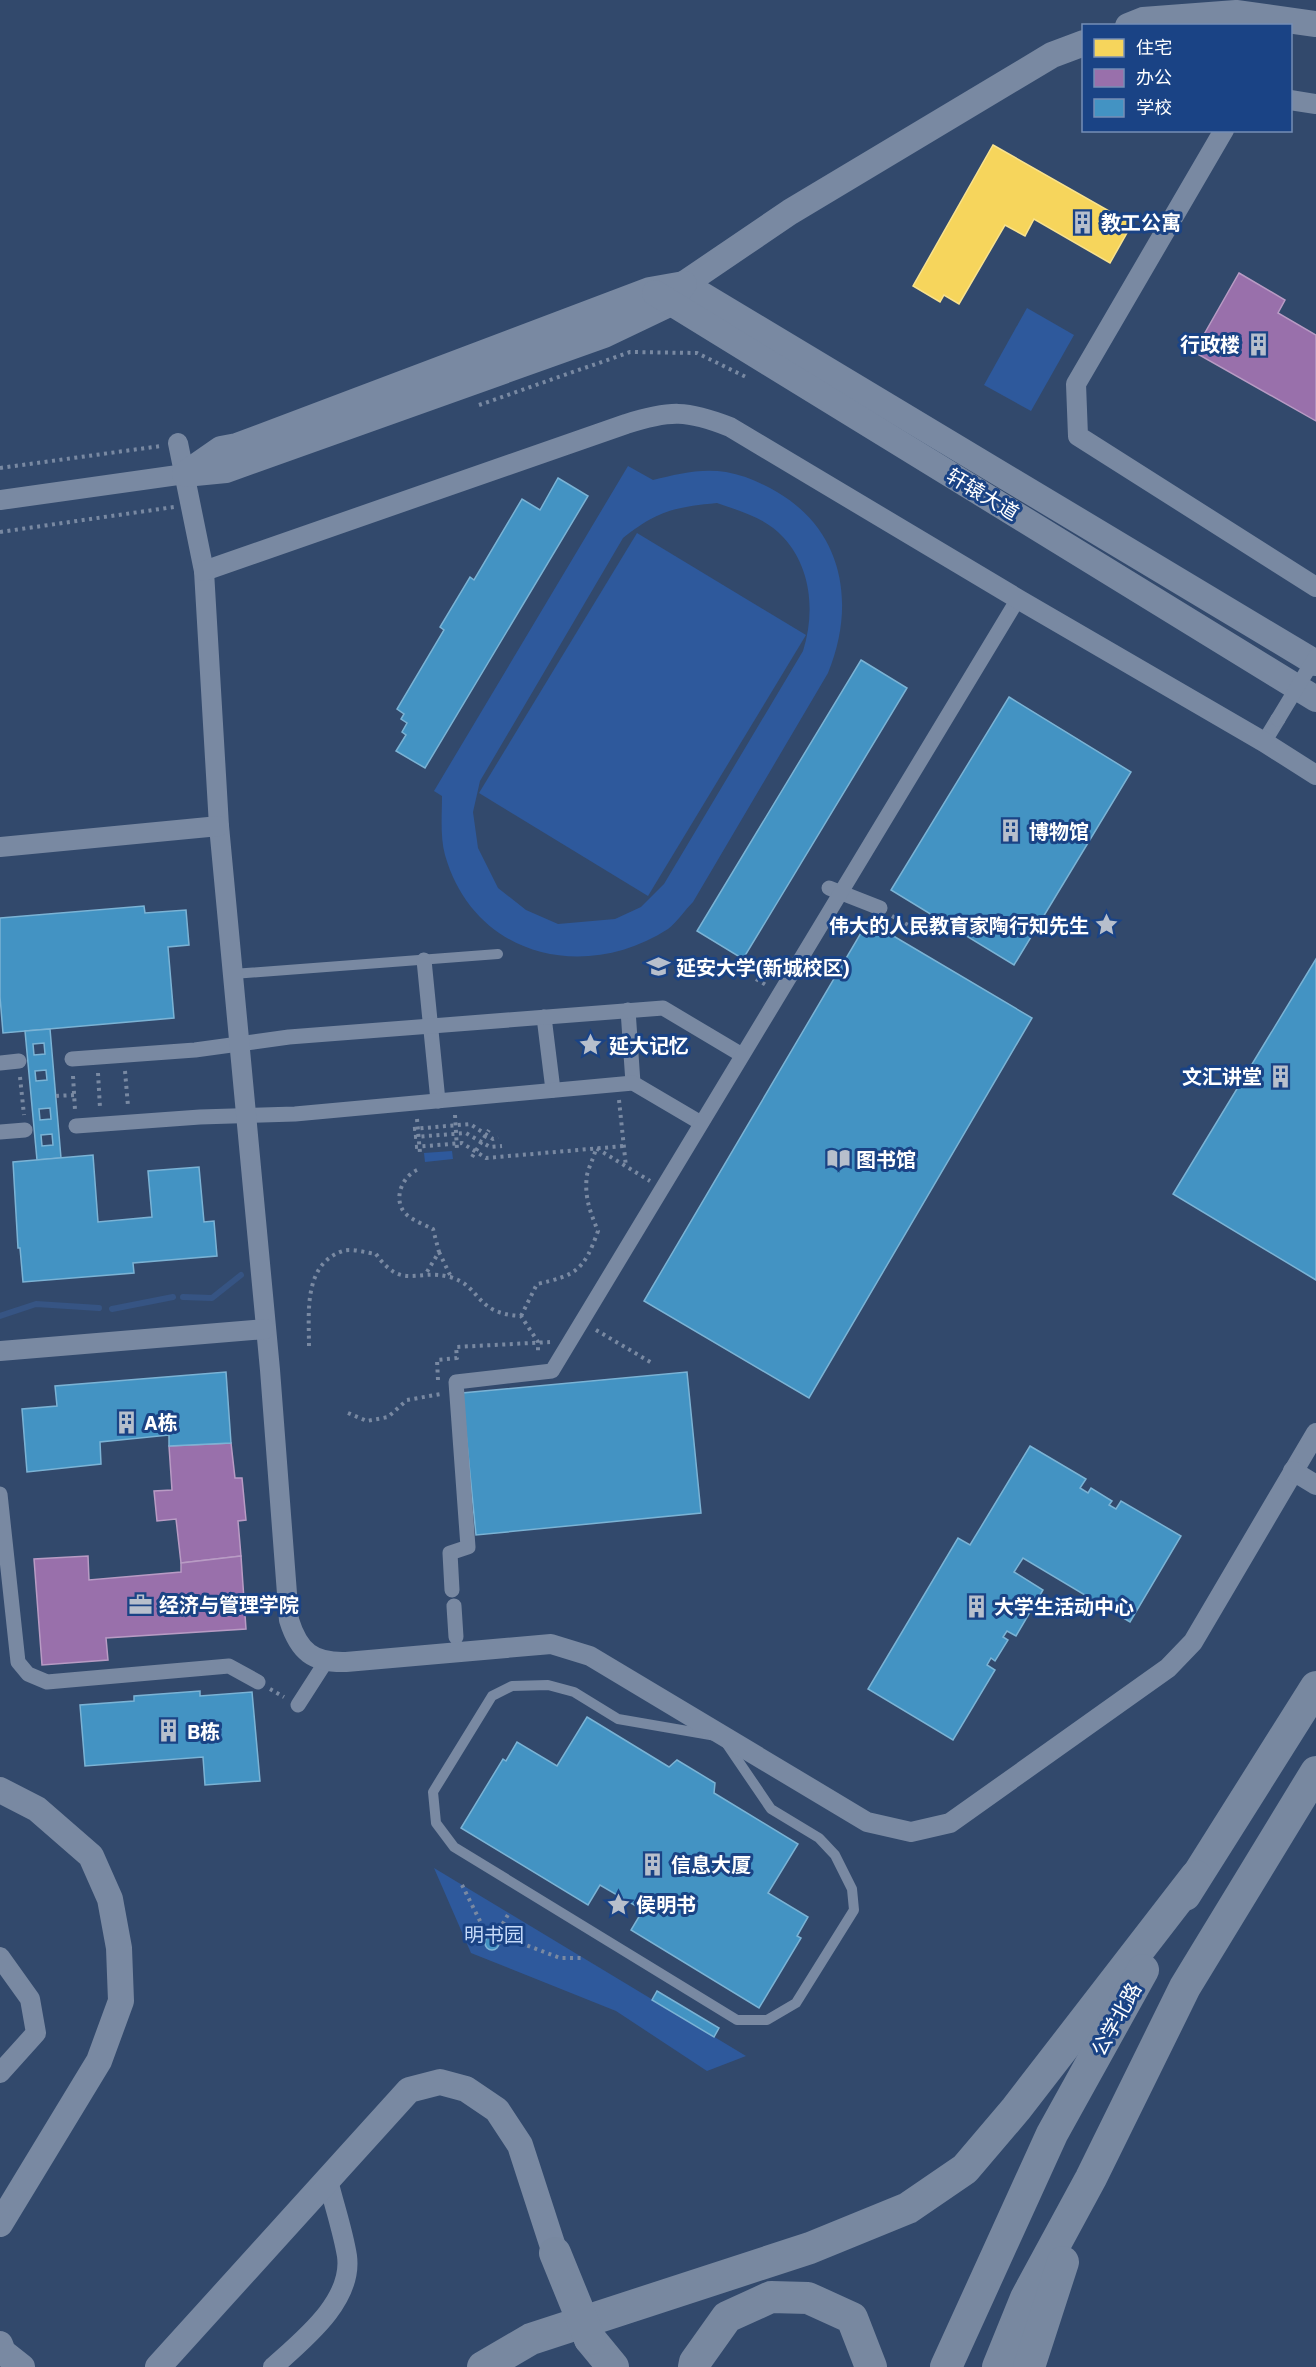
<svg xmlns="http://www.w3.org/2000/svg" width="1316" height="2367" font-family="'IBM Plex Sans','Noto Sans SC',sans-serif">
<rect width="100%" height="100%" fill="#32496c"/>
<!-- green -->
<g fill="#2e599c" fill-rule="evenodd">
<polygon points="1027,308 1074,335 1031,411 984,385"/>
<path d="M628,466L653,480C677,474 701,468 726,472C744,475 761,483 777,492C844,531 856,605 828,673L693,902C685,910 677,922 668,929C584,983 474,957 445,855C440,837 442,814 442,796L434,791ZM717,503C740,511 766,518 783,537C812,568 815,613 803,651L664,884L641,907L615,919L558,924L526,910L498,888L478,848L473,812L480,781L623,538C657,511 675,507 717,503Z"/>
<polygon points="637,533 806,635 648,896 479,793"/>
<polygon points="452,1151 453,1159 425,1162 424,1153"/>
<polygon points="434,1868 746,2056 707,2071 616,2011 471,1953"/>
</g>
<!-- homes -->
<polygon fill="#f6d55c" stroke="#f9e28d" stroke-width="1.5" points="993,145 1132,224 1110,263 1034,219 1025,236 1005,225 959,304 944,295 940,302 913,286"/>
<!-- offices -->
<g fill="#9970ab" stroke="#b89bc4" stroke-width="1.5">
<polygon points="1239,273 1285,300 1278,313 1316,335 1316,421 1194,352"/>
<polygon points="231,1443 235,1478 242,1478 246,1520 238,1521 241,1556 181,1563 176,1519 157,1521 154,1491 172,1490 169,1446"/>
<polygon points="88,1556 89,1580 181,1572 181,1563 241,1556 246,1629 106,1638 108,1660 42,1665 34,1559"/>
</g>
<!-- schools -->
<g fill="#4393c3" stroke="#7bb3d5" stroke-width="1.5" fill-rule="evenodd">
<polygon points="558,478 588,496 425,768 396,751 406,735 402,732 407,723 401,719 404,714 397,709 444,630 440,627 470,577 474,580 522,499 540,510"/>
<polygon points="861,660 907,688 743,959 697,931"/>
<polygon points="1009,697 1131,772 1014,965 891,890"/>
<polygon points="144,906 145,913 186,910 189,945 168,947 174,1018 3,1033 0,997 0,918"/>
<polygon points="868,921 1032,1018 809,1398 644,1301"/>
<polygon points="1316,959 1316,1280 1173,1194"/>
<path d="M50,1029L61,1158L37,1160L25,1031ZM44,1043L45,1054L34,1055L33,1044ZM46,1070L47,1080L36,1081L35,1071ZM50,1108L51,1119L40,1120L39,1109ZM52,1134L53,1145L42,1146L41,1135Z"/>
<polygon points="93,1155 98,1222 152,1217 148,1171 199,1167 204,1222 214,1221 217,1256 133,1263 134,1273 23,1282 20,1248 18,1248 13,1162"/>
<polygon points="226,1372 231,1443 169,1446 169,1435 100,1442 101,1464 27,1472 22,1409 57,1406 55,1386"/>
<polygon points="687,1372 701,1513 476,1535 462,1393"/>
<polygon points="1030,1446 1086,1479 1080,1488 1088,1493 1091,1488 1112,1501 1109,1505 1116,1509 1121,1501 1181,1536 1130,1622 1023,1558 1014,1572 1043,1590 1016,1636 1007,1631 1003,1637 1008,1640 995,1661 991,1658 987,1665 995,1670 953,1740 868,1689 958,1538 970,1545"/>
<polygon points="200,1691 200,1696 252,1692 260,1781 205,1785 203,1757 85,1766 80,1705 134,1701 134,1696"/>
<polygon points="587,1717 669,1767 677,1760 715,1783 714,1793 798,1844 768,1893 808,1917 797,1936 801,1938 759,2008 631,1930 643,1910 600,1885 588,1905 461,1828 503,1759 506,1761 517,1742 557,1766"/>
<circle cx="492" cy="1943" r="7"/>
<polygon points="657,1991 719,2028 714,2037 652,2000"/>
</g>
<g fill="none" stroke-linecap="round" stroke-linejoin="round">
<!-- stream -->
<g stroke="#365483" stroke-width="6">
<polyline points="183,1297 212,1298 241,1275"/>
<polyline points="112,1309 173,1297"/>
<polyline points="0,1316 36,1304 99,1308"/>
</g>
<!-- path -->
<g stroke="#7989a2" stroke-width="4" stroke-dasharray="3 4.5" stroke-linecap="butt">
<polyline points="479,405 630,352 697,353 748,378"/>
<polyline points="0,468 161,446"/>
<polyline points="0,532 174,507"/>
<polyline points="892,916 931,938"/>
<polyline points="756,979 766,985"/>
<polyline points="125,1071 128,1106"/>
<polyline points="98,1073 100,1108"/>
<polyline points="73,1076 75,1110"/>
<polyline points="20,1077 24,1115"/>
<polyline points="56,1096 74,1095"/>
<polyline points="619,1100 626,1167"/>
<polyline points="455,1115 457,1150"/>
<polyline points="417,1119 420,1153"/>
<polyline points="413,1129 470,1124 493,1139 498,1137"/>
<polyline points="414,1137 466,1133 490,1147 502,1146"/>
<polyline points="415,1147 462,1143 486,1158 624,1146"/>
<polyline points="472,1157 489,1130"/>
<path d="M417,1170C401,1177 392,1202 407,1215C414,1221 425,1225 433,1229L439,1252L425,1275"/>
<polyline points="439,1252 451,1277"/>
<path d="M521,1316L537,1284C577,1275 584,1270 598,1231C590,1212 584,1196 587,1175C589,1166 594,1158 596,1148L650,1181"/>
<polyline points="596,1330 652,1363"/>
<path d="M309,1346C309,1313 303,1264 343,1251C352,1248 367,1253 376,1254C402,1291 417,1268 450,1277C482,1286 474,1314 521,1316L538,1342V1351"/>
<polyline points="438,1380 437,1360 457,1358 456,1347 550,1342"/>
<polyline points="348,1413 367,1421 388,1417 407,1400 441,1394"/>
<polyline points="270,1689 284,1697"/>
<polyline points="462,1885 488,1937"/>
<polyline points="495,1937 509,1913"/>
<polyline points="498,1943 518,1942 560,1958 584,1958"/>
</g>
<!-- service -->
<g stroke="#7989a2" stroke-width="10">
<polyline points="233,974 498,954"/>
<polygon points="548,1685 574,1692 618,1719 722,1737 771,1809 819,1838 835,1855 852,1889 854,1910 796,2003 767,2020 737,2020 454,1847 436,1823 433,1792 492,1696 512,1686"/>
</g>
<!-- pedestrian -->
<g stroke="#7989a2" stroke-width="15">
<polyline points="1264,742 1278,719"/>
<polyline points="829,888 880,908"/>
<polyline points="424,960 438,1101"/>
<polyline points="628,1010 633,1083"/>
<polyline points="544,1017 553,1090"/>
<polyline points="72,1059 195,1050 289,1037 663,1008 742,1055"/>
<polyline points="0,1063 19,1061"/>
<polyline points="76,1126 200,1117 295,1114 633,1083 701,1123"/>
<polyline points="0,1132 25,1130"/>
<polyline points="0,1494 18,1662 28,1674 47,1682 229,1666 258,1682"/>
<polyline points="452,1590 450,1553 468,1547 456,1382 552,1371 1018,599"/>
<polyline points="454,1606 456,1637"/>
<polyline points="298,1705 325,1663"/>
</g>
<!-- minor -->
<g stroke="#7989a2" stroke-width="20">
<polyline points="1290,100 1316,104"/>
<polyline points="1224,130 1076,384 1078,436 1316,587"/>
<path d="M178,443L204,571L219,826L270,1370L289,1620C299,1652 313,1663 346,1662L551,1644L590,1656L867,1822L911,1832L950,1823L1168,1668L1193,1642L1316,1433"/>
<polyline points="0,500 185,474"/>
<path d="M204,571L626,424C670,410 687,410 730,427L1018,599L1264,742L1316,775"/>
<polyline points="0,847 219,826"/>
<polyline points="0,1351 265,1329"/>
<polyline points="1293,1471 1316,1485"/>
<polyline points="0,1957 30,1999 36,2033 0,2073"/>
<path d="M273,2367C303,2340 353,2301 347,2256C343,2231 334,2205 328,2180"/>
</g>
<!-- tertiary -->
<g stroke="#7989a2" stroke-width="26">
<polyline points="1128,26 1143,20 1236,13 1316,24"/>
<polyline points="1084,43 1052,55 790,212 684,284 1316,663"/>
<polygon points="684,284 669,304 604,335 226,470 185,474 221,449 237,446 650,290"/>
<polyline points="655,293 1316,699"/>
<polyline points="0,1790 37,1809 91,1856 110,1899 119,1948 121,2001 99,2061 0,2224"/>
<polyline points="0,2344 3,2352 22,2367"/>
<polyline points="158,2367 409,2090 440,2082 466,2089 497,2110 520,2145 555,2253"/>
</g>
<!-- primary -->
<g stroke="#7888a0" stroke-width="32">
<polyline points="1185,1895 1316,1687"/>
<polyline points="590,2339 613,2367"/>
<polyline points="483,2367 531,2339 810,2248 908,2208 965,2169 1016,2109 1196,1876"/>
<polyline points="694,2367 695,2362 727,2317 771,2297 808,2298 852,2318 871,2367"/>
<polyline points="946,2367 1052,2134 1143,1970"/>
<polyline points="998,2367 1026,2298 1091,2178 1185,1987 1316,1772"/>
<polyline points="1029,2367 1063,2262"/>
</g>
<!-- pedestrian-bridge -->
<polyline stroke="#7989a2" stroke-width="15" points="1278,719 1316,656"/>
<!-- primary-bridge -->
<polyline stroke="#7888a0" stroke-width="32" points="555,2253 590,2339"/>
</g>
<!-- icons -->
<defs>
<symbol id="building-bare" viewBox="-9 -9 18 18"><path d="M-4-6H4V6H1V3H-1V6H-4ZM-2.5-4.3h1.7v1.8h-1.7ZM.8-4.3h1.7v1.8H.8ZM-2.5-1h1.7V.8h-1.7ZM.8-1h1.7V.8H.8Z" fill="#b7bfcc" stroke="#1a4385" stroke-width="2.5" paint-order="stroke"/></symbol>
<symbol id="sight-bare" viewBox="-9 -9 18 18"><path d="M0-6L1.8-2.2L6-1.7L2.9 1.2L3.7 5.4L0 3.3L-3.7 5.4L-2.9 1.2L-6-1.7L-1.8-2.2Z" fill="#b7bfcc" stroke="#1a4385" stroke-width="2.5" paint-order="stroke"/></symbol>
<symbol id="university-bare" viewBox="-9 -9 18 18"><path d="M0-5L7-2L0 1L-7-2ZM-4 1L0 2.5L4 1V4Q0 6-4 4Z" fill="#b7bfcc" stroke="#1a4385" stroke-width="2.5" paint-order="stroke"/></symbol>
<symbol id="library-bare" viewBox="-9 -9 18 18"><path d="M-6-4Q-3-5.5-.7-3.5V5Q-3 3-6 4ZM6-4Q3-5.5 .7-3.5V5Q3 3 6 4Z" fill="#b7bfcc" stroke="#1a4385" stroke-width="2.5" paint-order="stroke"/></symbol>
<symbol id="office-bare" viewBox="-9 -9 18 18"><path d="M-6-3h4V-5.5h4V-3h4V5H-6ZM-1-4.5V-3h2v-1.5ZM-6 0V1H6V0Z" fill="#b7bfcc" stroke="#1a4385" stroke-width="2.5" paint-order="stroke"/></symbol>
</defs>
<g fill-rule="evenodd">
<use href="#building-bare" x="1066" y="206" width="33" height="33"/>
<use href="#building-bare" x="1242" y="328" width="33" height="33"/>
<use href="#building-bare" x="994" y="814" width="33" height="33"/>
<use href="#sight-bare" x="1090" y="908" width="33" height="33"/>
<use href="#university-bare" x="642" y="950" width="33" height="33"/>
<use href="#sight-bare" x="574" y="1028" width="33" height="33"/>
<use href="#building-bare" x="1264" y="1060" width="33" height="33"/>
<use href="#library-bare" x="822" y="1142" width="33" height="33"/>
<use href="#building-bare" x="110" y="1406" width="33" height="33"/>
<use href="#office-bare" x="124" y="1588" width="33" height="33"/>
<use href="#building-bare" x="960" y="1590" width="33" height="33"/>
<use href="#building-bare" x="152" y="1714" width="33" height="33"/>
<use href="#building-bare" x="636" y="1848" width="33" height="33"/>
<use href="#sight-bare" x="602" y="1888" width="33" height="33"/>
</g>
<g text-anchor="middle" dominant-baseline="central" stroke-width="6" stroke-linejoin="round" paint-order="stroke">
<!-- poi labels -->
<g font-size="20" font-weight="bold" fill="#fff" stroke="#1a4385" text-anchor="start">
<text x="1101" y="222">教工公寓</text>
<text x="1240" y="344" text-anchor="end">行政楼</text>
<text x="1029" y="831">博物馆</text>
<text x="1089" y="925" text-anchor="end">伟大的人民教育家陶行知先生</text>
<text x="676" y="967">延安大学(新城校区)</text>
<text x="609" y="1045">延大记忆</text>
<text x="1262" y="1076" text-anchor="end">文汇讲堂</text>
<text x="856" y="1159">图书馆</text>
<text x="144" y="1422">A栋</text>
<text x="159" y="1604">经济与管理学院</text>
<text x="994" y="1606">大学生活动中心</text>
<text x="187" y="1731">B栋</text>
<text x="671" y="1864">信息大厦</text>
<text x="636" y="1904">侯明书</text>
</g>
<!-- street labels -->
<g font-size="20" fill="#fff" stroke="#1a4385">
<text transform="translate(983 494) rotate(31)">轩辕大道</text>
<text transform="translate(1116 2019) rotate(-61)">公学北路</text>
</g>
<!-- park labels -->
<g font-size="20" fill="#c5daf9" stroke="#1a4385">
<text x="494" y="1934">明书园</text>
</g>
</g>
<!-- legend -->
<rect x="1082" y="24" width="210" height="108" fill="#1a4385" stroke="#768eb6" stroke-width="1.5"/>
<rect x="1094" y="39" width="30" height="18" fill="#f6d55c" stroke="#768eb6" stroke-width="1.5"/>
<text x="1136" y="54" font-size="18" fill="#ffffff">住宅</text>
<rect x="1094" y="69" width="30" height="18" fill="#9970ab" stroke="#768eb6" stroke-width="1.5"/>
<text x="1136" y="84" font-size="18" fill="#ffffff">办公</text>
<rect x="1094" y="99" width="30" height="18" fill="#4393c3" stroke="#768eb6" stroke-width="1.5"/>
<text x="1136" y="114" font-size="18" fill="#ffffff">学校</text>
</svg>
